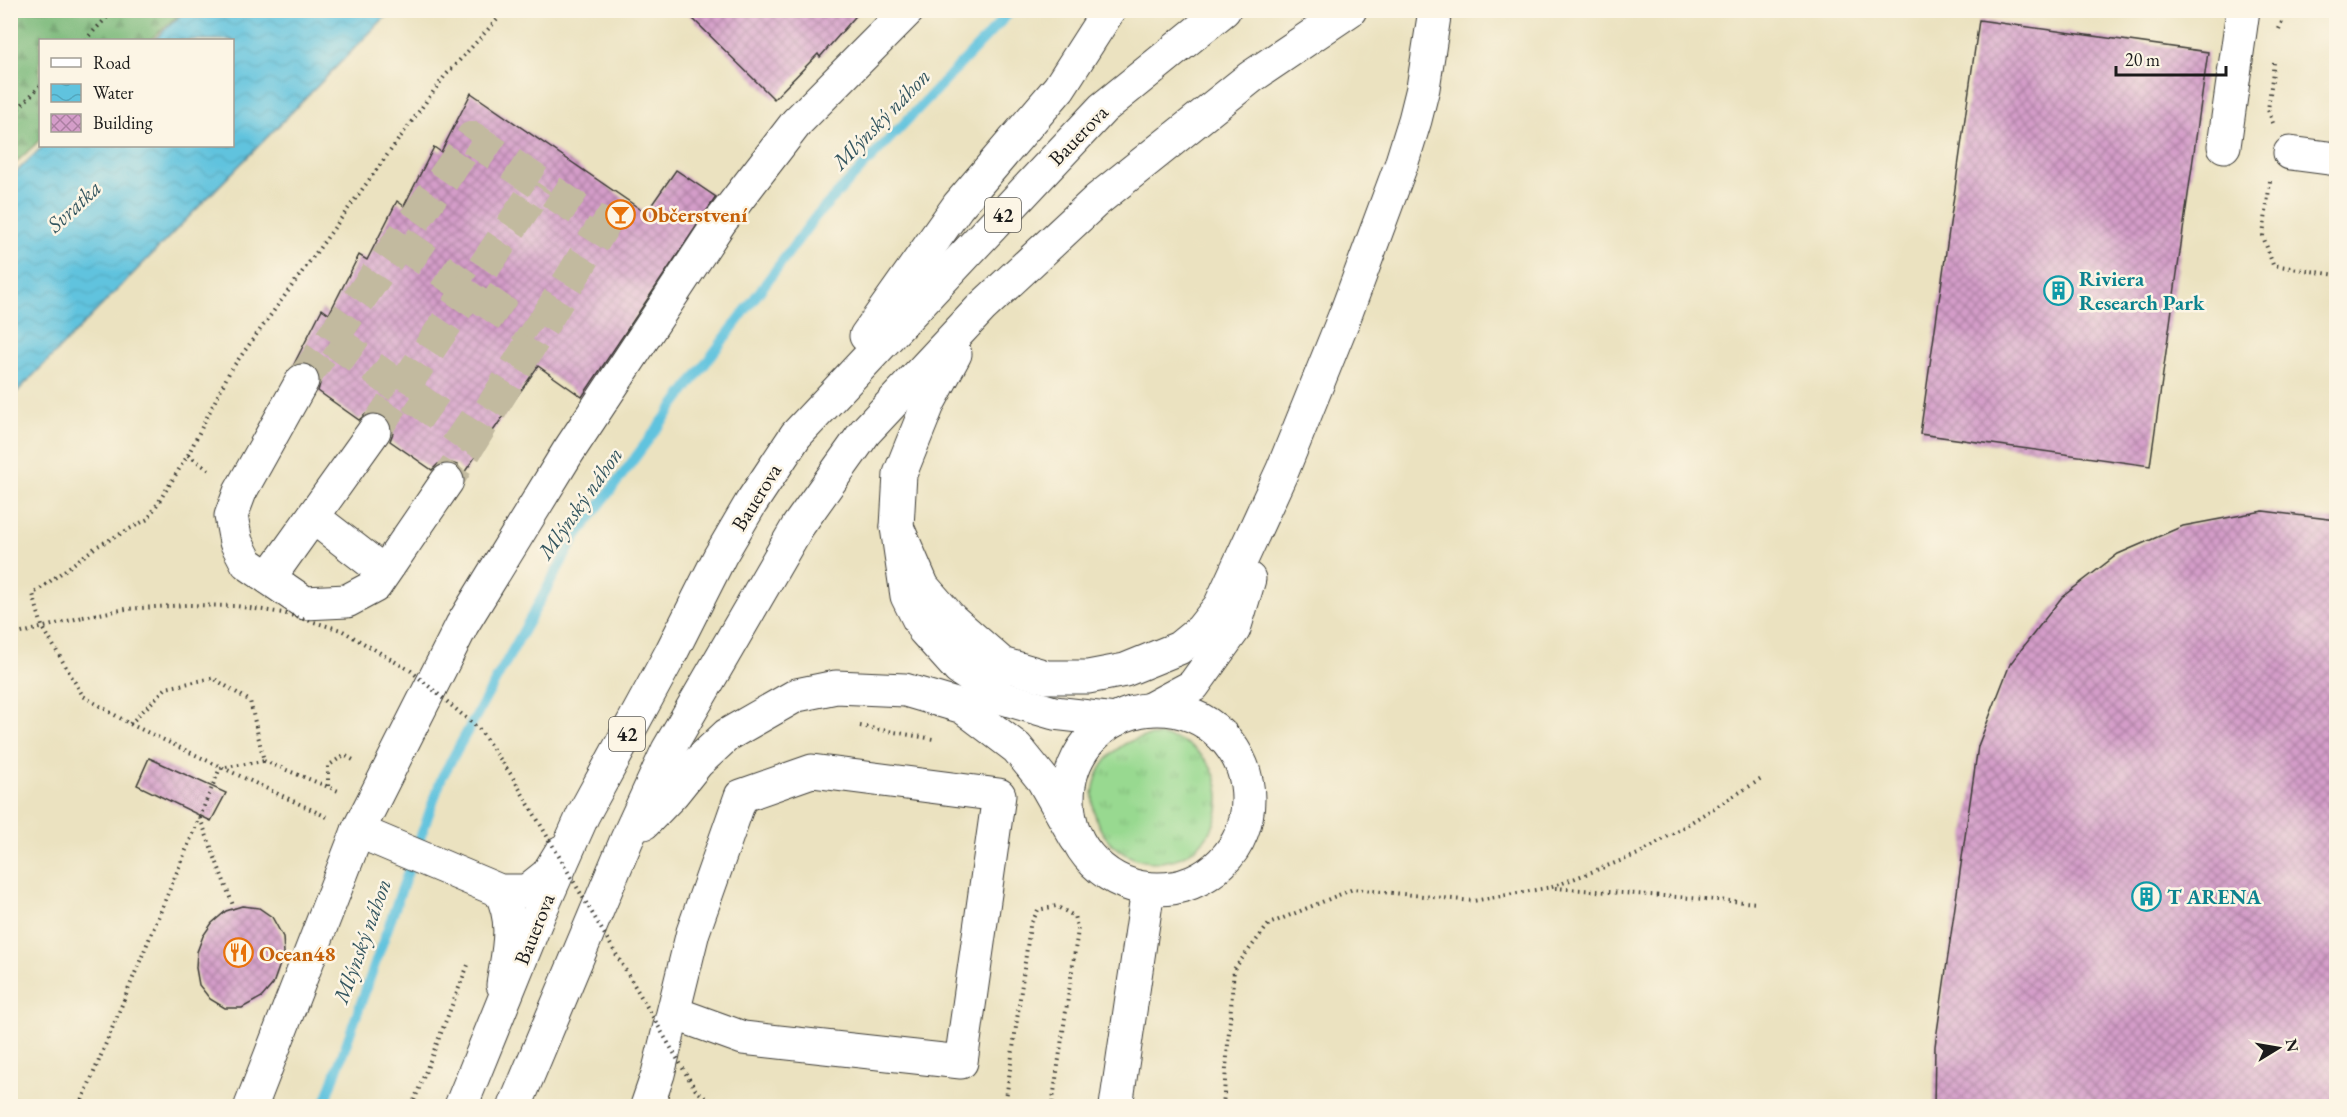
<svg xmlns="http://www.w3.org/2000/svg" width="2347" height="1117" font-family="'EB Garamond',serif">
<defs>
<pattern id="grass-tufts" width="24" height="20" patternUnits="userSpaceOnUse" patternTransform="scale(1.5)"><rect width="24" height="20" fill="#98d990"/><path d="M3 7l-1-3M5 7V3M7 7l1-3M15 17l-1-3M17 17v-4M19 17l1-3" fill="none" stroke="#82ba7c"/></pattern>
<pattern id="forest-firs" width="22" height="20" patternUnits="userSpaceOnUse" patternTransform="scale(1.5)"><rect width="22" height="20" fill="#7ab97a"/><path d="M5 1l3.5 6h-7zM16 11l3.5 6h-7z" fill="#699e69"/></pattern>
<pattern id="water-waves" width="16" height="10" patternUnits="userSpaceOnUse" patternTransform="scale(1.5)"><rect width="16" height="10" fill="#60c3de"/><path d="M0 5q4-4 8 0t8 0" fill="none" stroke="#53a7be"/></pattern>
<pattern id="building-cross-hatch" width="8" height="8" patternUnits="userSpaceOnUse" patternTransform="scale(1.5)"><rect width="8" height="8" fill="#d49dc9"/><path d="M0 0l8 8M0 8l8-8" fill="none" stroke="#ab7fa2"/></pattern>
</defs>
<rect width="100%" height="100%" fill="#fcf5e5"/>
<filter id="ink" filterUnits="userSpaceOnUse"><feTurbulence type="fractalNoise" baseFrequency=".0167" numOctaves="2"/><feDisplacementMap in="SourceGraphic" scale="12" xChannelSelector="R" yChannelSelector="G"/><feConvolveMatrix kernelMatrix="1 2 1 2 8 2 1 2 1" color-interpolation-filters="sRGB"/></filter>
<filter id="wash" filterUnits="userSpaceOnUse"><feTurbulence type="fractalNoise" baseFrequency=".008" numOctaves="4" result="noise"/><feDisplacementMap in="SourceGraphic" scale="24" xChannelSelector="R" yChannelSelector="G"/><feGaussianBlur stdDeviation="1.35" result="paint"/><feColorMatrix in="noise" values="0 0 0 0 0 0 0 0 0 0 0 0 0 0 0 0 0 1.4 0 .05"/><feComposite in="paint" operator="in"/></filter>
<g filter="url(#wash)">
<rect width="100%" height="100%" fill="#ebe2c0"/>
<!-- grass -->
<circle fill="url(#grass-tufts)" stroke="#5a7a56" stroke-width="1.5" cx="1156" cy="799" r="63"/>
<!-- forest -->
<polygon fill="url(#forest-firs)" stroke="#4b6a4b" stroke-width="1.5" points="11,10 183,10 183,11 150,40 40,40 40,140 11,167"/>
<!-- water -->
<polygon fill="url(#water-waves)" stroke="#3e707d" stroke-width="1.5" points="185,11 391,11 11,398 11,177 43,146 232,146 232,40 154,40"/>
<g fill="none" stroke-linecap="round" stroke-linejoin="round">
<!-- stream -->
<polyline stroke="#60c3de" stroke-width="10" points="324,1106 442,777 575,538 816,216 1012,10"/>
</g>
<g id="blocks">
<!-- building -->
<g fill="url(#building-cross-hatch)">
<polygon points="684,10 861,10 820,57 818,54 774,99"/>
<polygon points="1979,20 2208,52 2150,466 1920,434"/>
<polygon points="471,93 646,213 676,170 716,197 582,397 538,366 464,473 457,465 448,462 438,464 432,470 390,441 393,433 391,424 385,416 375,412 366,414 359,420 318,391 321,380 318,371 312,365 302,362 294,364 322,309 329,314 359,255 367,260 397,201 404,206 434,147 441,152"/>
<polygon points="2263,511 2337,520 2337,1107 1934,1107 1935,1046 1978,746 2010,664 2062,597 2118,554 2183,526"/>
<polygon points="149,758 226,793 211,821 137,785"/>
<polygon points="242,906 259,908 272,917 283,937 284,953 273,984 262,997 242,1008 225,1008 210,999 199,985 196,968 197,952 203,936 212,923 226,911"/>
</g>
</g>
</g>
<g filter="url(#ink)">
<use href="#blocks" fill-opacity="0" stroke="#3b3a35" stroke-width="1.5"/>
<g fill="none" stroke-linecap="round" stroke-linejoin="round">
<!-- minor-tunnel -->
<g stroke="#c2ba9f" stroke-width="33" stroke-dasharray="33 16" stroke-linecap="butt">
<polyline points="400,242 536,335"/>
<polyline points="332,339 473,439"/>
<polyline points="302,381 472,138 603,226 447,481"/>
<polyline points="374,431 540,184"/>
</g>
<defs>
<g id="minor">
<polyline points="2224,146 2243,10"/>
<polyline points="2290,153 2336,159"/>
<polyline points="302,381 240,492 231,516 236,542 247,563 305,603 347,601 375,586 447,481"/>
<polyline points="313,517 384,572"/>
<polyline points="269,578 374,431"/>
<circle cx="1158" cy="799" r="90"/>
<polyline points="358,831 500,891 527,891 547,875 561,852"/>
<path d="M500,891C517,922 508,952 503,985"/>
<polyline points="251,1106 358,831 462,625 568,452 720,222 797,122 908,10"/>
<polyline points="647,1106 658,1074 693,932 741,796 812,771 999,795 961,1062 743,1038 674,1013"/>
<polyline points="1116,1106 1148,889"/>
</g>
<g id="highway">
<polyline points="866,336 958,206 1059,88 1109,10"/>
<polyline points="955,354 929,402 900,474 897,527 907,596 924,630 959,669 1003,698 1054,713 1115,720"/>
<polyline points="897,527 923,587 952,620 1002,664 1047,677 1088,677 1125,670 1179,648 1201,630 1220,606 1283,469 1346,313 1401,165 1415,120 1423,88 1435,10"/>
<polyline points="1150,709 1193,686 1234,629 1249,579"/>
<polyline points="644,823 673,793 697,763 727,735 797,695 836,687 905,690 963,707 1017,748 1043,780 1076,838"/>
<polyline points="461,1106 539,914 583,815 670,655 720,556 751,503 796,435 1103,108 1224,10"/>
<polyline points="515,1106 627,839 668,750 798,526 865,432 981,308 1097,200 1251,77 1350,10"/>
</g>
</defs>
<!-- minor casing -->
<use href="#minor" stroke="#3b3a35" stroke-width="35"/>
<!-- highway casing -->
<use href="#highway" stroke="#3b3a35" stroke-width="35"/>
<!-- path -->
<g stroke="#3b3a35" stroke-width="4" stroke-dasharray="1.5 4.5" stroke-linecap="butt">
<polyline points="2279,29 2287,10"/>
<polyline points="85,40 114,10"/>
<polyline points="10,117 40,86"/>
<polyline points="2273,123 2268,110 2274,63"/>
<polyline points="2270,181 2263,236 2273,265 2336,275"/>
<polyline points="188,455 212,472"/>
<polyline points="10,636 83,617"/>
<polyline points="130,724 166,688 213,678 250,701 264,761 341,792"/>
<polyline points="860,726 933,739"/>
<polyline points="328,786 328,766 344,755 355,761"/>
<polyline points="327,817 130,724 83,696 42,626 33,594 96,547 148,519 188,455 230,371 444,77 506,10"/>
<polyline points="200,818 234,908"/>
<polyline points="1555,888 1758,903"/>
<polyline points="80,1106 220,768 264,761"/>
<polyline points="412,1106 468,965"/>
<polyline points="1005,1106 1030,926 1038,910 1056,906 1074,916 1078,930 1052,1106"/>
<polyline points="1223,1106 1234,969 1269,924 1353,889 1473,901 1552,887 1641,853 1763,778"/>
</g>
<!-- minor -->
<use href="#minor" stroke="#fff" stroke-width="33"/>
<!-- highway -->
<use href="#highway" stroke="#fff" stroke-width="33"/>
<!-- path-bridge -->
<polyline stroke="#3b3a35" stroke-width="4" stroke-dasharray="1.5 4.5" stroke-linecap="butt" points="83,617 126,609 186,605 236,606 283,613 341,630 411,671 479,729 512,776 695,1089 714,1106"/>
</g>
</g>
<!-- icons -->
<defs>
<symbol id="bar-ring" viewBox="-11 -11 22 22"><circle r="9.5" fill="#fcf5e5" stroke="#e8710a" stroke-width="1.5"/><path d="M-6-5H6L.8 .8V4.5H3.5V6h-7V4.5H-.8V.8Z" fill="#e8710a"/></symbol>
<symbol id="building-ring" viewBox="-11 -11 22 22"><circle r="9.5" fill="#fcf5e5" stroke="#0f9aa8" stroke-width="1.5"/><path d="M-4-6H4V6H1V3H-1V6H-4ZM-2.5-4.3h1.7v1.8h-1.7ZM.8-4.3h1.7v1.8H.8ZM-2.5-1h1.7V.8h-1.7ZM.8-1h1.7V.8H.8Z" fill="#0f9aa8"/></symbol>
<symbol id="restaurant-ring" viewBox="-11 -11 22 22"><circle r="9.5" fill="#fcf5e5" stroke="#e8710a" stroke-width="1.5"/><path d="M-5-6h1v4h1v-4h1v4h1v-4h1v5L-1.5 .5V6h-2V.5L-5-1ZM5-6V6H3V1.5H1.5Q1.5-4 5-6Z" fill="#e8710a"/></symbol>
</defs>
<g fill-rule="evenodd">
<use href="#bar-ring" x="604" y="198" width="33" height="33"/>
<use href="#building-ring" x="2042" y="274" width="33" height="33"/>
<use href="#building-ring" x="2130" y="880" width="33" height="33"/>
<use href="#restaurant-ring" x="222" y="936" width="33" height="33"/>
</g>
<g text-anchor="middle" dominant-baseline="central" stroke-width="5" stroke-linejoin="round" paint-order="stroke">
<!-- shield labels -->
<g fill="#fcf5e5" stroke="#5f5d58" stroke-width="1.5">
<rect x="985" y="198" width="36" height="34" rx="4.5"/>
<rect x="609" y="717" width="36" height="34" rx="4.5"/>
</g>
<g font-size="20" font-weight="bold" fill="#1c1c1c">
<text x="1003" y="215">42</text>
<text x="627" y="734">42</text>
</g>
<!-- street labels -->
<g font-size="21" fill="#1c1c1c" stroke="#fcf5e5">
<text transform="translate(1078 135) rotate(-46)">Bauerova</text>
<text transform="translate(756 497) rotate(-58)">Bauerova</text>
<text transform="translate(534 929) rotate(-68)">Bauerova</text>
</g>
<!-- food labels -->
<g font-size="21" font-weight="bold" fill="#c56008" stroke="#fcf5e5" text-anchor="start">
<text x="642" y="214">Občerstvení</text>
<text x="259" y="953">Ocean48</text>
</g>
<!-- culture labels -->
<g font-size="21" font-weight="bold" fill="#0d838f" stroke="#fcf5e5" text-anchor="start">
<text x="2079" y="278">Riviera<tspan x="2079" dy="24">Research Park</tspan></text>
<text x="2167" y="896">T ARENA</text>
</g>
<!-- water labels -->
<g font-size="22" font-style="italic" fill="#345660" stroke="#fcf5e5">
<text transform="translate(881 119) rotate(-46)">Mlýnský náhon</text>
<text transform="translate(74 206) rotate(-43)">Svratka</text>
<text transform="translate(580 503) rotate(-55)">Mlýnský náhon</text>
<text transform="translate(362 941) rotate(-70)">Mlýnský náhon</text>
</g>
</g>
<!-- margin -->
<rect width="2347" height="1117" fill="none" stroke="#fcf5e5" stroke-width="36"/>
<!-- legend -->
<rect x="39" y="39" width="195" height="108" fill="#fcf5e5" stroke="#a29e95" stroke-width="1.5"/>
<rect x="51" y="58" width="30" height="9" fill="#ffffff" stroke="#a29e95" stroke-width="1.5"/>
<text x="93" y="69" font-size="18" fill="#1c1c1c">Road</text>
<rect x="51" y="84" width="30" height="18" fill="url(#water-waves)" stroke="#a29e95" stroke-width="1.5"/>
<text x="93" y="99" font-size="18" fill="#1c1c1c">Water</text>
<rect x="51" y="114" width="30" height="18" fill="url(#building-cross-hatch)" stroke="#a29e95" stroke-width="1.5"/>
<text x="93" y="129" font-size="18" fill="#1c1c1c">Building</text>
<!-- north arrow -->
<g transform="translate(2278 1048) rotate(79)" stroke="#fcf5e5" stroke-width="4.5" paint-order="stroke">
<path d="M0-4.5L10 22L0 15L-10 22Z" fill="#1c1c1c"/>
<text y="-9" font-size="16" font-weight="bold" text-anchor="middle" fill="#1c1c1c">N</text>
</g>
<!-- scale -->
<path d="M2116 66v9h110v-9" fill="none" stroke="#1c1c1c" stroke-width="3"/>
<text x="2125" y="66" font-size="18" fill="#1c1c1c" stroke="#fcf5e5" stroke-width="4.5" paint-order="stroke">20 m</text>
</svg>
